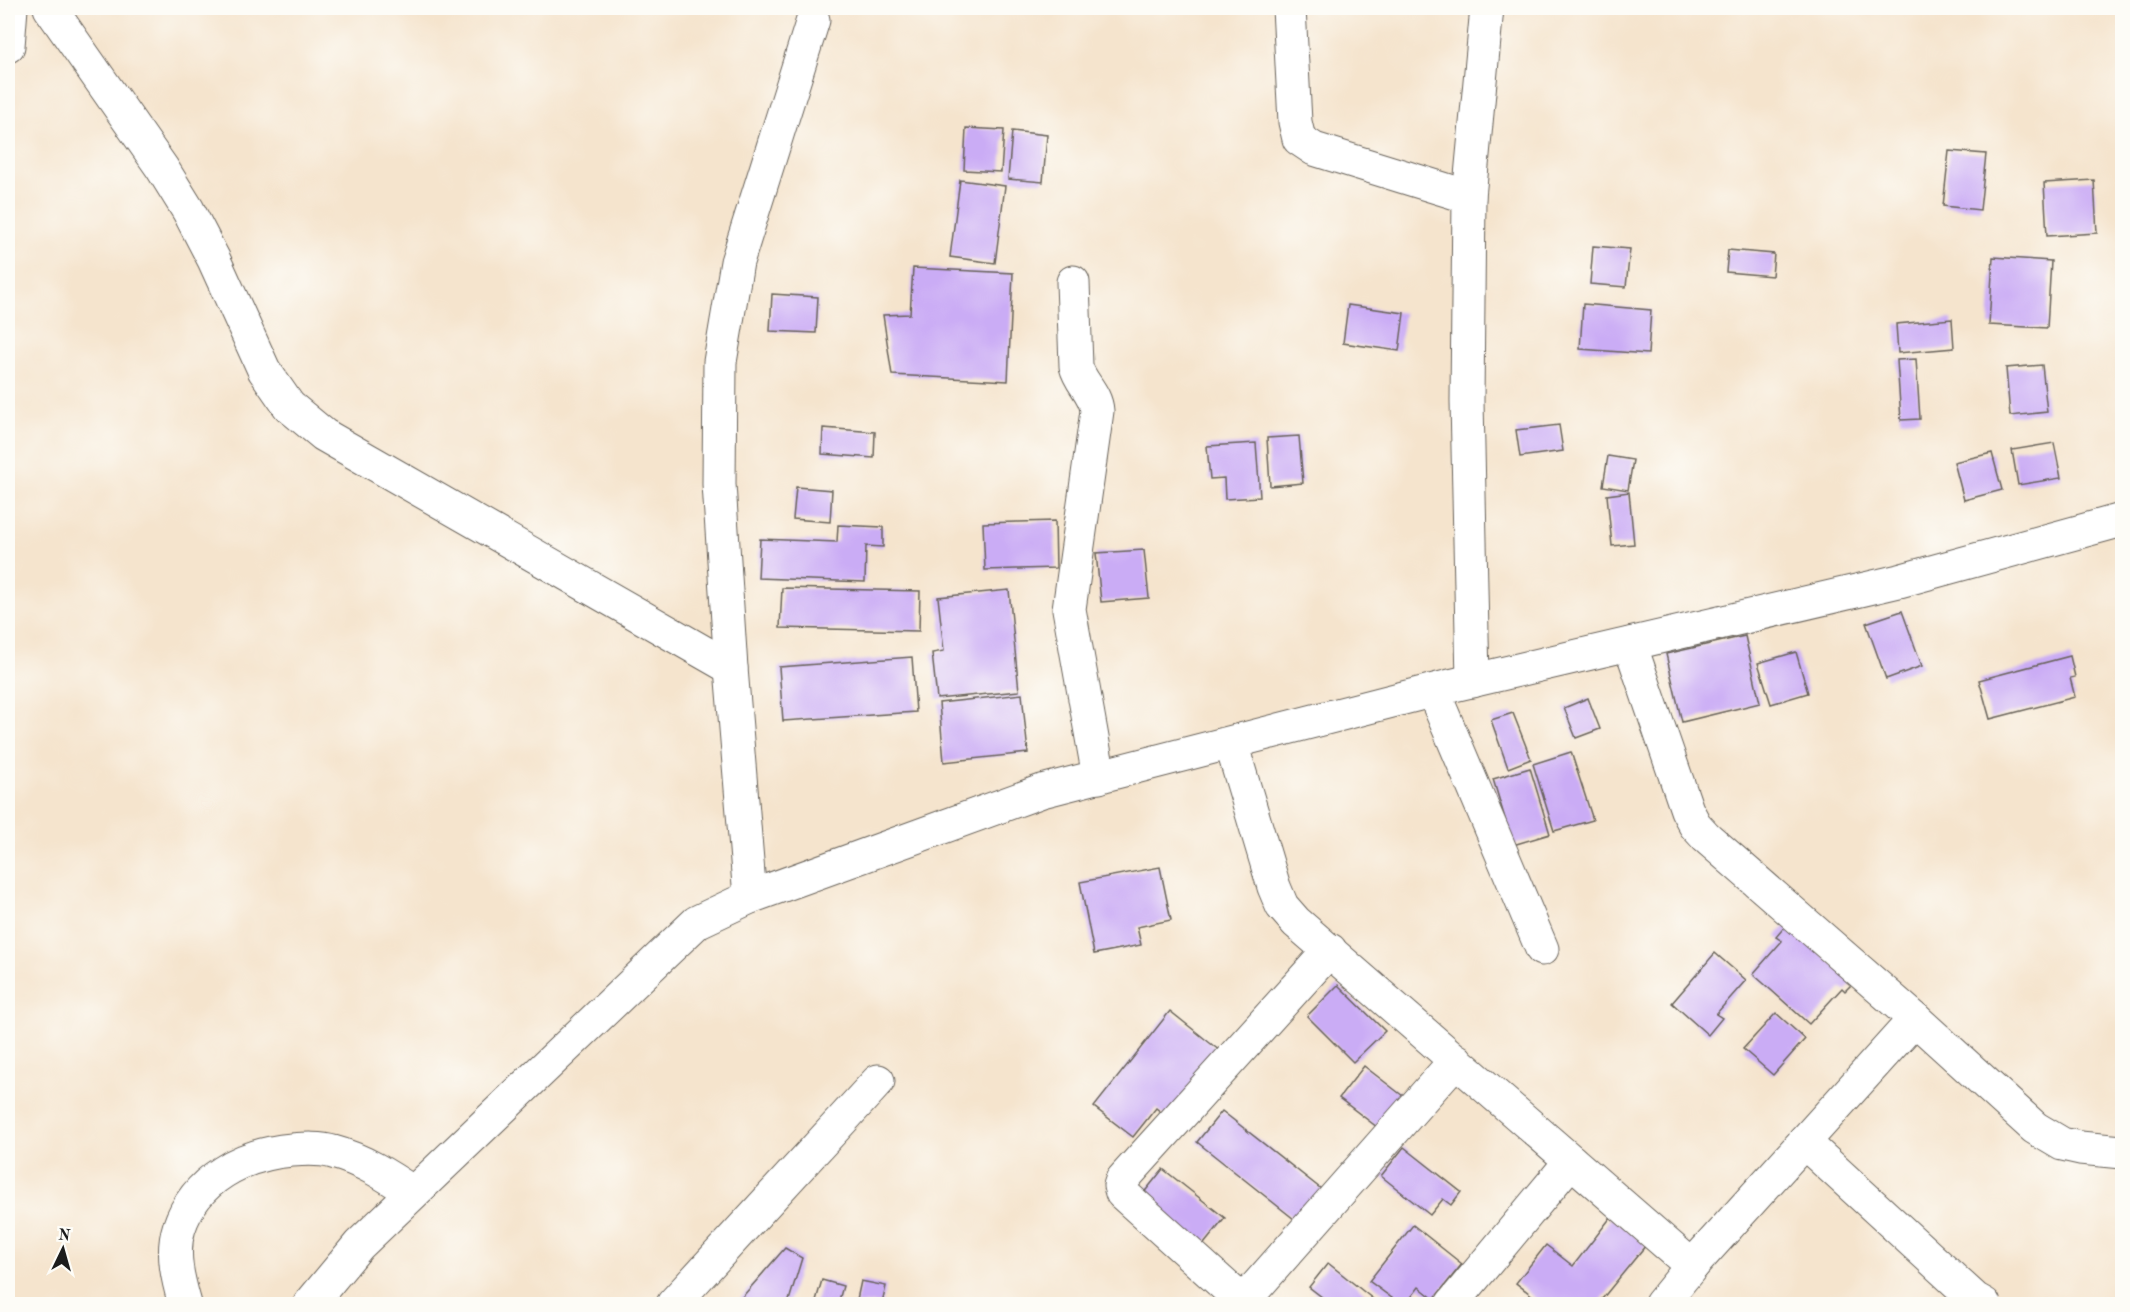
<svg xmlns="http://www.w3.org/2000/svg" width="2130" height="1312" font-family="'Old Standard TT',serif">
<rect width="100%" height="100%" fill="#fdfcf7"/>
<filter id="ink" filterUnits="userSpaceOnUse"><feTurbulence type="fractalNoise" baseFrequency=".0167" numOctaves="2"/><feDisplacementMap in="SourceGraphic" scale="12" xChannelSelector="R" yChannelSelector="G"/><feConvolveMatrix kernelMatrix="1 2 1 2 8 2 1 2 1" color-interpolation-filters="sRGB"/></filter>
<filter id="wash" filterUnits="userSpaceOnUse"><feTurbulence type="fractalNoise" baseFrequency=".008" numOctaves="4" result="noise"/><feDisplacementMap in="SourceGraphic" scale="24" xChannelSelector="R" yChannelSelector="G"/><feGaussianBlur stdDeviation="1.35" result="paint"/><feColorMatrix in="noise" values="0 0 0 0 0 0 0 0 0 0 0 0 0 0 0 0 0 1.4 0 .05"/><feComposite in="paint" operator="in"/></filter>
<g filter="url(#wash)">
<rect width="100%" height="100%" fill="#f5e4cd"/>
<g id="blocks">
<!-- building -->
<g fill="#caacf5">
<polygon points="966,128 1004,130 1001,172 964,170"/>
<polygon points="1012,131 1047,135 1043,182 1008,179"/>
<polygon points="1949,151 1986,154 1980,210 1943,206"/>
<polygon points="960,180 1005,186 995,263 950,257"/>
<polygon points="2094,180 2097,233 2047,236 2044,183"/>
<polygon points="1593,246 1630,249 1626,287 1590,284"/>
<polygon points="1728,250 1774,254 1772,276 1726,272"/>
<polygon points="1993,257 2051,261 2047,328 1989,325"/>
<polygon points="913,268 1013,273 1008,381 892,375 883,315 910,314"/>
<polygon points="772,294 818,297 816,333 770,331"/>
<polygon points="1583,304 1651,310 1648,354 1580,349"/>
<polygon points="1348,305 1404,313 1399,351 1343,343"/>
<polygon points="1952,319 1954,348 1898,353 1896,324"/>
<polygon points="1916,359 1920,419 1901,420 1897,360"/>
<polygon points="2042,365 2047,412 2010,416 2006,368"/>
<polygon points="1559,425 1563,451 1520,457 1516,430"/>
<polygon points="823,428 875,432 874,458 822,454"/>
<polygon points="1299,436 1303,483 1270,486 1267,438"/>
<polygon points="1256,443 1260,497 1225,499 1224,478 1210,479 1207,446"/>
<polygon points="2054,443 2061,478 2018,485 2012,450"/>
<polygon points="1992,453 2002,490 1964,500 1954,462"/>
<polygon points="1608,456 1633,460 1628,490 1603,486"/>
<polygon points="796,487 832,490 830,522 793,519"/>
<polygon points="1629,492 1634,544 1612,546 1607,495"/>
<polygon points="1055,521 1056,568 985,570 983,523"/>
<polygon points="838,525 883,527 883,547 866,546 865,582 758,578 760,539 837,542"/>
<polygon points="1144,550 1149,598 1101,602 1096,553"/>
<polygon points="782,588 920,591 919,631 780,628"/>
<polygon points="1009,590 1019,691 937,699 932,653 944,651 938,597"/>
<polygon points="1902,611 1922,666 1886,679 1866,623"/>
<polygon points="1745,636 1760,703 1682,722 1666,654"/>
<polygon points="1796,652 1808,693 1771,704 1758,663"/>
<polygon points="2070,656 2075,677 2070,678 2075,697 1990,719 1979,680"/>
<polygon points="912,657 916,712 783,721 779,667"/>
<polygon points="1022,694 1028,753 944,762 939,703"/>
<polygon points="1588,698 1600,729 1576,738 1564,708"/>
<polygon points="1513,713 1531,759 1508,768 1491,720"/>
<polygon points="1571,752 1593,820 1554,831 1533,764"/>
<polygon points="1530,768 1550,834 1513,845 1493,779"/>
<polygon points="1160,867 1171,920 1137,927 1141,945 1094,954 1080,882"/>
<polygon points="1787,924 1854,982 1845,991 1842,988 1809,1024 1753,974 1782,941 1776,937"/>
<polygon points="1715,953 1746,980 1716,1014 1722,1018 1708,1035 1672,1003"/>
<polygon points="1338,985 1385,1031 1353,1062 1307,1016"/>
<polygon points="1170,1011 1225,1055 1172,1121 1156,1108 1133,1137 1094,1107"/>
<polygon points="1776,1013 1805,1039 1773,1075 1743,1049"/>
<polygon points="1364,1066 1403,1096 1377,1127 1339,1098"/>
<polygon points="1222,1111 1325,1192 1299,1223 1197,1142"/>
<polygon points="1404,1147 1461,1192 1451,1205 1443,1199 1430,1215 1381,1176"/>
<polygon points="1163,1169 1225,1218 1200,1249 1138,1200"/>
<polygon points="1611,1217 1646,1245 1598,1304 1543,1304 1516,1283 1546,1245 1573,1266"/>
<polygon points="1413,1225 1462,1264 1434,1299 1419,1287 1406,1304 1400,1304 1369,1281"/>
<polygon points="785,1248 802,1258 788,1304 736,1304"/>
<polygon points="1328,1263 1373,1299 1369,1304 1331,1304 1309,1287"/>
<polygon points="822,1280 843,1286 838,1304 815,1304"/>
<polygon points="861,1281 886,1286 882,1304 856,1304"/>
</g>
</g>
</g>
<g filter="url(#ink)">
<use href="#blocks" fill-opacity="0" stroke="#68625a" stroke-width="1.5"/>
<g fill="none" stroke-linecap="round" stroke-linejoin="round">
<defs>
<g id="minor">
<polyline points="50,8 162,168 188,210 214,260 264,370 289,406 324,435 731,668"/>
<polyline points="1289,8 1295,122 1299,139 1314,149 1469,197"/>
<polyline points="8,46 11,8"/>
<path d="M1073,282L1076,366C1080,383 1096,393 1097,411L1069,609L1099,777"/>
<polyline points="1630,644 1687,810 1695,825 1706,837 1915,1019 2035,1128 2062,1144 2080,1148 2122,1152"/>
<polyline points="1473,681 1467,401 1469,197 1487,8"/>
<polyline points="1433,691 1542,949"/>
<polyline points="1231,743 1274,887 1282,906 1296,922 1692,1266"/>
<polyline points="750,897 731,668 719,484 720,362 737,262 813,20"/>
<polyline points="1804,1142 1975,1299 1984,1304"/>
<polyline points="1243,1302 1122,1193 1120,1186 1122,1180 1330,950"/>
<path d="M185,1304C178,1280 171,1253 179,1228C195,1179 243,1154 292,1150C305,1149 320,1148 333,1152C363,1160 388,1176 413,1193"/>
<polyline points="310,1304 359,1245 697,922 750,897 1042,791 1454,685 1899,581 2122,520"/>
<polyline points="673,1304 878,1081"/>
<polyline points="1241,1304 1456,1060"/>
<polyline points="1452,1304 1571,1161"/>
<polyline points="1661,1304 1692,1266 1915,1019"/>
</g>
</defs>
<!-- minor casing -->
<use href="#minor" stroke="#68625a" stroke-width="35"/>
<!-- minor -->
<use href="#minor" stroke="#fff" stroke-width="33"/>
</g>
</g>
<!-- margin -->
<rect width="2130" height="1312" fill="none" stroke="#fdfcf7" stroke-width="30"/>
<!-- north arrow -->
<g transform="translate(63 1249) rotate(5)" stroke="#fdfcf7" stroke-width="4.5" paint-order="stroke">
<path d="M0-4.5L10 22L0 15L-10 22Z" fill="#1c1c1c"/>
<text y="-9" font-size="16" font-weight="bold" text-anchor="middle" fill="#1c1c1c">N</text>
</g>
</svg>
